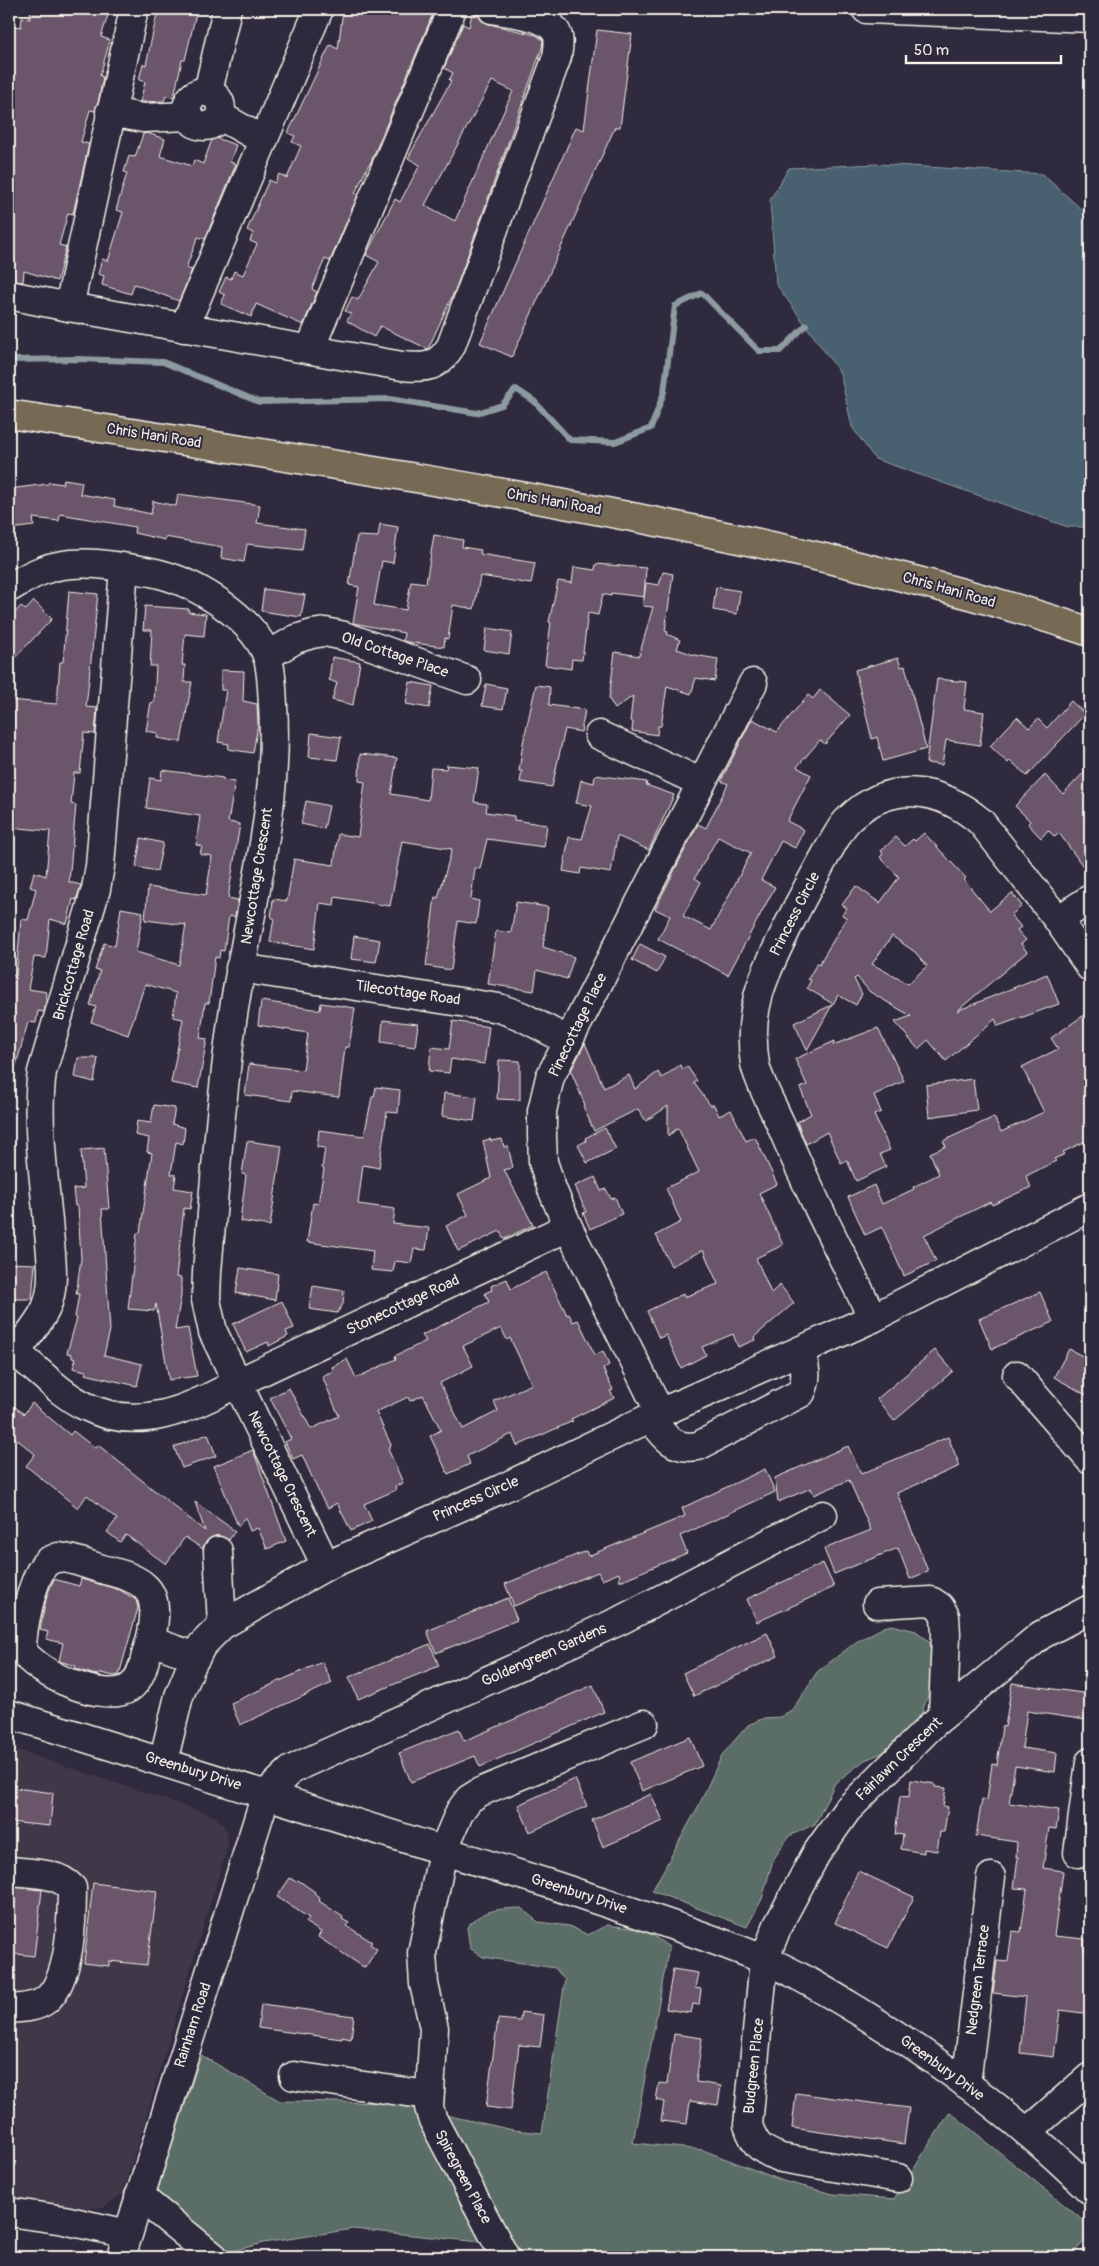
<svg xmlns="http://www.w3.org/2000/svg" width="1099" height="2266" font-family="Pangolin,sans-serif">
<rect width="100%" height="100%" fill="#2f2a3d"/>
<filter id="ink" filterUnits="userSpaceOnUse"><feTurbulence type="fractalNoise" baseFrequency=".02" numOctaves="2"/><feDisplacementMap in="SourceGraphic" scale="10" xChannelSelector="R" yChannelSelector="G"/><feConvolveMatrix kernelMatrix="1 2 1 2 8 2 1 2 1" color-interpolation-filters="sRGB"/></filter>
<g filter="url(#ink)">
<!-- built -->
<polygon fill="#41374a" points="9,1747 217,1817 227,1830 228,1845 123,2193 104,2207 79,2209 9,2200"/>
<!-- green -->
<g fill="#5a6d66" stroke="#a7afa7">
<polygon points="892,1625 916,1631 929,1641 934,1654 932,1685 922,1712 905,1738 894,1748 865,1760 835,1783 815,1824 789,1836 773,1860 762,1899 747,1927 652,1891 699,1805 722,1755 748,1725 764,1718 780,1717 793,1709 817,1672 856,1642 884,1627"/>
<path d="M521,1908L538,1922L569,1926L588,1935L607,1925L645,1930L669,1947L633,2143L703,2150L783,2181L833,2194L894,2199L950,2112L1090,2226V2234L1071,2257H520L509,2245L353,2229L263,2243L230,2252L157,2192L201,2055L280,2101L391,2103L513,2130L542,2133L565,1980L555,1968L483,1957L470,1948L467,1927C483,1909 498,1909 521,1908Z"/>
</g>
<!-- water -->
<polygon fill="#486170" stroke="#8d9ba0" points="877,164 1042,174 1088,215 1090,221 1090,527 1068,527 875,459 852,427 840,373 776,284 770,200 789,168"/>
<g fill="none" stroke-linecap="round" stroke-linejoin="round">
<!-- stream -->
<polyline stroke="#8d9ba0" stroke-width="6" points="9,360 78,359 163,362 259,402 389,399 477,413 502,405 516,389 534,401 570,440 615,442 651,428 664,392 675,306 702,293 759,351 780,351 806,325"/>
</g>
<!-- building -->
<g fill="#6a546a" stroke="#f4f1e8" fill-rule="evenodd">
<polygon points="31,9 110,9 101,37 110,40 100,76 103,77 98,103 95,111 90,110 81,142 89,144 73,214 68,213 59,245 66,247 57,281 24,271 23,282 9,280 9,115 13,82 9,82 9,68 14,26 21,27 22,18 30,19"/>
<polygon points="158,9 197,9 185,60 182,60 174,97 166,96 164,101 144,102 140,102 145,82 139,80 143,64 146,65"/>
<polygon points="352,9 430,9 434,11 370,164 369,164 355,193 358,195 330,261 325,259 312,289 317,292 303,325 256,304 251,317 221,304 225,295 219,292 226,277 231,279 234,271 243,275 257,244 250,241 253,233 247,230 269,180 275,183 279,174 287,178 301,146 292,142 295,136 288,133 330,45 338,49 343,10 352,11"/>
<path d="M472,13L477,14L482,21L489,24L536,35L543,40L542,48L456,288L428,349L380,326L374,337L347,321L351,314L345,311L352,297L358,300L379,262L366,255L367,253L395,199L400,202L420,165L408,158L451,81L449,80L453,73L444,68L463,24L469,27ZM492,81L513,91L455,221L425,205Z"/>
<polygon points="597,30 632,34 620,127 615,127 512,357 480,343 576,127 584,130"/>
<polygon points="147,133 165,139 160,156 192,166 194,160 203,164 213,137 236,145 230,162 236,164 205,239 198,237 186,268 192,270 179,301 134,284 131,294 102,285 104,276 98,274 102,259 108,261 123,212 116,210 127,173 124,172 129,156 135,157 143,134"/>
<polygon points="64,479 82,482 80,494 115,500 114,506 151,514 153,501 176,506 178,494 260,505 257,523 305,529 302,550 247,544 244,562 221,558 222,547 165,537 165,540 134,533 135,527 60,514 59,521 33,518 34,526 9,529 9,489 48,484 49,482 63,484"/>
<polygon points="380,524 398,527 393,563 382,561 374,605 406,610 411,581 426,583 434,535 463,540 462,547 481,550 480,554 535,563 531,584 480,576 474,609 453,605 448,639 445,638 444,647 407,642 403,641 404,633 353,623 359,587 349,585 357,536 378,537"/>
<polygon points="596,564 646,568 644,597 611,593 611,596 603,594 598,615 588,613 582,660 572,659 571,669 545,665 551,623 549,622 558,581 572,583 574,567 595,570"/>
<polygon points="663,572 673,574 665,631 668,632 667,634 680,640 677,649 694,655 718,659 715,681 696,678 691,694 667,686 661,726 658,726 657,735 632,731 633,722 630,721 633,696 615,709 609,699 615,652 639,656 653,607 643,606 646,583 659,585"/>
<polygon points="716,587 740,591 737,614 713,610"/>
<polygon points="264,589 305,595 301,617 261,611"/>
<polygon points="69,591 98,594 86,707 97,708 95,734 84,733 80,773 74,773 71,804 76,805 69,882 81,885 76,900 73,899 67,924 50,919 46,958 34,957 28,989 47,992 45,1008 44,1012 38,1011 36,1023 28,1022 14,1073 9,1073 9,975 16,976 21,919 28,920 36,889 30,887 34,872 46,876 50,831 9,827 9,700 57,704 60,662 63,662"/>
<polygon points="34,601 52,619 9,664 9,619 21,606 26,610"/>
<polygon points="145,606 189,609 188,612 206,614 204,636 185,634 182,665 185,665 184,682 192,682 181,742 157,738 158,733 146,731 151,702 154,703 156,666 150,666 152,630 143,630"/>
<polygon points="487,628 512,632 509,654 484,650"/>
<polygon points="332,657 360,662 353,705 332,700 337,683 329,680"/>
<polygon points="898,658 901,667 905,666 926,749 883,761 877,737 872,739 855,670"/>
<polygon points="221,670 244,671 243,701 257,704 258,724 253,753 228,749 229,744 218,742 226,690 221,690"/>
<polygon points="937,679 967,682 964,709 984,712 980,745 946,740 942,765 926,763"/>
<polygon points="410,682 433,686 429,708 406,704"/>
<polygon points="486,684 507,688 503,709 482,706"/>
<polygon points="536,685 550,687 549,705 585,710 581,732 565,729 552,787 520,782 522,771 519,771 523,743"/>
<path d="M820,690L850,715L825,744L820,740L797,767L811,775L787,821L804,830L795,848L781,841L761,880L775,887L728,975L658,939L670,916L655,909L698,824L706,828L728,784L721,781L752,719L777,732L808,695L813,699ZM718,837L751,853L711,930L683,916L701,882L695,878Z"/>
<polygon points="1071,701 1085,714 1027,776 1010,760 1008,763 990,746 1017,717 1029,728 1038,719 1047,728"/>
<polygon points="311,733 341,737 337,760 309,757"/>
<polygon points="360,754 397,758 391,794 428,800 431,768 446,769 447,765 479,768 474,802 487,804 486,812 514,816 514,820 547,825 544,847 487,839 480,869 475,868 471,899 479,901 476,924 458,921 451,970 426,966 435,897 438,898 452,849 402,841 390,906 335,897 334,905 320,903 314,949 270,942 274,918 271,918 273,899 287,901 294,859 334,865 338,834 358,837 365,782 359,781"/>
<polygon points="1090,766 1090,876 1059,833 1055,837 1048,830 1041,838 1028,824 1030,821 1015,806 1045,775 1063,794"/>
<polygon points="162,770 223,778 223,780 235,782 228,822 240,824 228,898 238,900 235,917 229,916 224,951 220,950 219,958 215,957 209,1003 205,1003 200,1038 207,1039 198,1088 171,1083 183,1019 173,1017 176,993 145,984 128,1035 91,1022 96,1007 90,1005 100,971 95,970 104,943 115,946 121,908 143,912 136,952 179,965 186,925 145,920 148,887 206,895 212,856 200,854 202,846 196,845 200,816 146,808 150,778 161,780"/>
<polygon points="595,775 647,782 646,785 674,795 649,850 617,836 611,873 581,868 580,874 563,871 569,837 582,839 592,806 576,803 581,780 594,783"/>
<polygon points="306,801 329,806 324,829 301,824"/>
<path d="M924,833L966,878L964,880L990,911L1012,893L1022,906L1011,915L1021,927L1017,930L1026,940L1021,944L1027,952L957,1011L1047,974L1059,1004L998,1026L995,1019L946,1061L928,1040L918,1049L895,1022L911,1016L870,992L857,977L854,979L862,994L856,1005L838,995L833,1004L807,988L811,980L808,979L817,963L819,964L847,918L842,915L847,908L842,905L856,886L880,903L899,877L880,857L883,854L881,851L896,837L905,846L913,839L915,841ZM892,936L915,952L927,966L908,984L872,964Z"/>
<polygon points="141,838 163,843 157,871 136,867"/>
<polygon points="516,902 548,907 543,947 574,957 567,979 537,970 534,991 488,984 496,931 511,933"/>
<polygon points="354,936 380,940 376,962 351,959"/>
<polygon points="640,944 665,957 657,973 632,960"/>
<polygon points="261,1001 320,1010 321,1003 355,1008 349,1047 345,1047 339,1097 292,1091 291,1101 245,1095 249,1064 303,1070 308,1033 258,1025"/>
<polygon points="832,1005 807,1050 794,1023"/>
<polygon points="1090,1011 1090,1139 1063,1152 1065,1154 1054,1159 1056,1161 1026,1176 1031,1187 992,1205 990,1202 924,1235 936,1261 904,1276 882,1227 865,1235 848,1197 874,1185 882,1204 914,1189 913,1187 939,1174 930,1153 946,1146 943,1141 994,1117 1001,1132 1044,1112 1022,1067 1058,1049 1051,1038"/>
<polygon points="383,1020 418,1024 415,1047 381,1042"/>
<polygon points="453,1021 489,1027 484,1064 451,1059 449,1073 429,1071 431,1047 449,1049"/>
<polygon points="878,1028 904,1081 874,1095 881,1112 874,1115 890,1150 880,1154 886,1167 856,1181 847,1160 841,1163 827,1132 806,1144 797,1122 811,1114 800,1088 807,1085 795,1059 835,1041 833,1045"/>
<polygon points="585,1043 604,1088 629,1075 635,1089 658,1072 662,1078 680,1065 683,1069 687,1066 697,1081 694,1083 710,1105 714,1105 719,1116 731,1110 746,1141 755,1137 777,1184 759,1193 783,1245 756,1258 771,1293 780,1285 794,1303 754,1337 755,1340 738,1347 733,1334 702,1347 706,1355 681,1368 666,1335 659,1338 647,1311 683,1294 684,1297 718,1284 703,1250 671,1266 656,1235 681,1222 666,1188 699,1172 678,1128 668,1136 668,1106 646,1121 638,1109 594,1131 583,1106 585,1105 571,1071"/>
<polygon points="78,1058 98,1058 94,1082 75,1077"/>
<polygon points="499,1060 520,1061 520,1100 497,1099"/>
<polygon points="973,1079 977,1110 929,1117 926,1085"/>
<polygon points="376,1087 400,1090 398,1113 387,1112 379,1168 363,1165 358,1204 395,1209 393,1224 429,1228 426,1250 414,1249 411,1263 395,1261 393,1272 371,1270 373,1251 307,1242 313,1203 318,1204 324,1169 322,1168 325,1148 317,1147 319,1130 364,1136 372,1097 374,1097"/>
<polygon points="444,1093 477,1097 474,1121 442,1116"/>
<polygon points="154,1105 175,1108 172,1124 185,1128 183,1144 176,1142 171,1174 176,1175 174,1188 193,1191 190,1209 184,1208 176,1277 181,1278 181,1296 175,1330 188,1328 197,1376 169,1380 156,1304 154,1311 128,1309 137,1233 140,1233 152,1153 147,1152 149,1138 135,1135 137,1121 151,1123"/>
<polygon points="605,1128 616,1149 587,1163 578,1145 586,1141 585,1138"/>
<polygon points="490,1139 491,1141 502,1139 504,1147 508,1146 513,1168 504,1170 533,1225 504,1239 500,1231 458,1251 446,1226 468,1215 458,1194 491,1178 483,1141"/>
<polygon points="247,1141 282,1146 270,1226 240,1221 246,1175 242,1174"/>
<polygon points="104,1148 109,1209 102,1209 110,1330 104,1355 142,1364 137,1386 85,1374 86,1371 73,1368 76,1359 72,1358 72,1354 67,1353 77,1318 75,1317 79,1294 76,1294 81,1259 78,1206 75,1206 73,1189 84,1188 81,1150"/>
<polygon points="595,1177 601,1191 606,1189 611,1199 615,1197 622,1214 590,1229 583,1213 586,1212 575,1186"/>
<polygon points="9,1263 35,1264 32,1299 9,1299"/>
<polygon points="240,1268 278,1274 275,1300 236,1293"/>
<path d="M546,1272L567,1315L569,1314L573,1322L578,1320L595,1355L603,1351L609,1365L603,1369L613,1390L610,1391L614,1398L571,1419L573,1421L517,1446L512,1434L467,1456L470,1464L448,1474L430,1436L441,1430L423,1395L410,1401L408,1397L376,1412L391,1445L388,1449L403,1483L395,1486L396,1490L364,1504L372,1521L351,1531L337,1503L328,1508L321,1497L302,1455L293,1459L285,1442L291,1439L270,1398L289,1388L311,1429L339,1416L322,1376L333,1371L332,1367L347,1359L356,1378L396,1359L395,1356L426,1341L422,1335L489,1302L485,1293L492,1290L491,1286L507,1279L511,1289ZM501,1328L507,1340L510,1338L532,1384L494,1401L498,1411L463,1429L440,1383L473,1366L463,1346Z"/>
<polygon points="313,1286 344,1291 343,1304 337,1313 309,1309"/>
<polygon points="1040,1292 1053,1322 992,1349 979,1319"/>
<polygon points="282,1301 294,1328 286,1331 288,1336 269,1346 268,1342 246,1352 233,1324"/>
<polygon points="1069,1349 1090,1360 1090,1397 1054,1377"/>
<polygon points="935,1350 953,1371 894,1421 877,1399"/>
<polygon points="9,1402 24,1414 32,1403 70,1435 73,1431 95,1448 98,1445 205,1531 195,1502 235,1531 229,1540 218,1535 210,1538 204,1544 203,1549 185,1537 166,1564 126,1535 120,1542 107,1532 117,1519 87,1495 78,1508 26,1466 35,1454 9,1433"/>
<polygon points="208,1434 216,1456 182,1468 174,1447"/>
<polygon points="948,1437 960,1466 897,1493 928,1571 910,1579 898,1548 834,1574 824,1549 871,1530 849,1480 814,1495 811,1488 778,1502 775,1478 848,1446 861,1474"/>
<polygon points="253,1450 286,1541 267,1549 258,1528 250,1531 245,1517 238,1526 214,1466"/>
<polygon points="765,1469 775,1492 680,1536 687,1553 620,1581 619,1573 602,1580 598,1572 514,1606 505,1584 586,1551 588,1556 685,1516 682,1508"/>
<polygon points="823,1563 834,1587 757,1622 747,1599"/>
<polygon points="54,1579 79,1586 81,1579 120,1590 136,1600 138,1608 119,1675 114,1676 100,1673 99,1675 92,1674 75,1668 76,1666 59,1661 63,1643 46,1639 48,1632 40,1630 47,1595"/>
<polygon points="508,1598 517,1620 436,1653 427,1631"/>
<polygon points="767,1633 778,1656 694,1696 683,1673"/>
<polygon points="430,1644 439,1666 358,1699 349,1677"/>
<polygon points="322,1662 332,1683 240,1725 231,1703"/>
<polygon points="1012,1683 1089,1694 1086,1720 1027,1711 1022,1748 1057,1753 1055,1772 1015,1766 1009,1803 1059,1810 1056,1829 1049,1828 1043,1868 1063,1871 1054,1936 1085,1939 1084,1951 1090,1952 1090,2014 1060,2010 1054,2057 1020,2053 1026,1997 993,1993 997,1961 1008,1962 1012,1931 1021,1932 1027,1889 1014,1888 1018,1857 1016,1857 1017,1842 976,1836 982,1799 987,1800 992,1764 997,1765 1002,1726 1005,1727"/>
<polygon points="593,1685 604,1712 480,1767 475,1756 411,1782 399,1753 459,1729 464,1741"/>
<polygon points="690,1737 702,1766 642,1791 630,1762"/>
<polygon points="575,1779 587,1806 530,1832 518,1805"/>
<polygon points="911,1780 935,1784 935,1787 946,1788 943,1806 948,1807 944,1832 940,1832 937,1851 924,1849 924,1853 901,1849 903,1835 895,1834 900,1796 909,1797"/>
<polygon points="9,1787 53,1793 50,1826 9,1822"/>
<polygon points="651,1794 663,1821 603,1847 592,1820"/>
<polygon points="858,1871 914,1897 888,1948 835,1923"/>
<polygon points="290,1878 296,1882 298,1880 315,1892 314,1894 320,1899 319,1901 343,1917 342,1919 349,1923 347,1926 372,1942 370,1944 377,1949 365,1968 318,1937 321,1932 306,1923 309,1918 277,1897"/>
<polygon points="93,1883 157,1891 147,1965 109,1961 109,1966 84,1963"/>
<polygon points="9,1887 42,1890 34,1956 9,1953"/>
<polygon points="673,1969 698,1973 695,1988 701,1989 699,2005 693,2004 691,2013 666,2009"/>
<polygon points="261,2004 354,2016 351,2039 342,2037 342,2039 258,2028"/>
<polygon points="521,2012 544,2015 540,2047 519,2045 511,2110 486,2107 498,2019 520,2021"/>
<polygon points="674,2034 702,2038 696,2082 721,2086 718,2105 690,2101 687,2124 661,2121 664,2102 656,2100 659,2083 667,2084"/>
<polygon points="796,2093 909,2108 904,2144 792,2128"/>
</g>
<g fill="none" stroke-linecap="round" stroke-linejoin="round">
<defs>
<g id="minor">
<polyline points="866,9 1090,18"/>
<polyline points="208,92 227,9"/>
<circle cx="204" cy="109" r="17"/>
<polyline points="110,112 143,118 189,116"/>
<polyline points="220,116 263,140"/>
<path d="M9,295L69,307L402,366C427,368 437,368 451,346L557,57C558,49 561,38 555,30C543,14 511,13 492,9"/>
<polyline points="69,307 134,9"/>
<polyline points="184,328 319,9"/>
<polyline points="310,349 452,9"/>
<path d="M9,588C19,582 30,575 41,571C74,557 117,566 151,572C192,580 250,615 267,655C272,670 272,690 273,705C280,815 245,922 231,1029C220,1109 214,1191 207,1272L206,1300L213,1332L326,1566"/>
<polyline points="267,656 296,639 312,634 325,632 344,636 467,680"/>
<polyline points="599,735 700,782"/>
<polyline points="1058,920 1090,899"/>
<polyline points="240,968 499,1008 521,1016 569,1041"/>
<path d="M873,1318C841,1254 808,1190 780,1123C773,1107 758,1080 755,1064C745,1003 769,966 794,914C806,890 819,867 832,844C837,836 842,825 849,819C890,779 940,787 981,822L1058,920L1090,967"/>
<path d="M9,1348C35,1365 56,1392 85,1406C138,1433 190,1409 237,1383L568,1227"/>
<path d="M15,1352C26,1338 39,1324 46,1308C56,1284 51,1257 49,1232C45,1184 35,1119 42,1072L96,889L100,866L124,568"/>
<polyline points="1017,1375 1090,1460"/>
<polyline points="660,1413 568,1227 552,1189 543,1162 542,1136 542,1111 550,1077 753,683"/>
<path d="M650,1417C664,1436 672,1450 698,1446L801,1393C808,1378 806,1366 799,1351"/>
<polyline points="218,1551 222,1625"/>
<path d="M58,1557C74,1559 89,1565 105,1570C118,1573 134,1577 144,1586C161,1600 153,1633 147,1651C144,1663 141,1680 129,1688C104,1704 37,1674 22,1650C22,1630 32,1576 47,1562C50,1560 54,1559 58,1557Z"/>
<polyline points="877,1604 931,1601 940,1607 945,1616 946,1634 943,1715"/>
<polyline points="151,1641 196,1657"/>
<path d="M9,1714L556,1886C625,1910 696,1931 763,1959C796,1973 827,1992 857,2010C940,2061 1021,2121 1090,2190"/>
<polyline points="163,1762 179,1696 192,1664 202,1645 222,1625 326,1566 501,1489 660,1413 873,1318 1090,1207"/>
<polyline points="1078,1853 1090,1762"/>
<path d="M9,1871C29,1873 58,1872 72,1888C72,1918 71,1979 46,2000C36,2008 21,2008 9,2009"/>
<polyline points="294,2076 428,2095"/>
<polyline points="966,2084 991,1877"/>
<polyline points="1027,2132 1090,2077"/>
<path d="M898,2178L781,2158C761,2150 755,2146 748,2125L764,1960L778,1925L816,1854L847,1810L933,1724L1041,1635L1090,1609"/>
<polyline points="139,2196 214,2257"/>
<polyline points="9,2212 64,2220 128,2234"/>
<polyline points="121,2257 266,1794 291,1770 305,1763 619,1621 823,1515"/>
<polyline points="505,2257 432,2118 429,2107 434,2028 424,1984 422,1953 443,1851 460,1811 469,1799 480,1792 644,1724"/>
</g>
<path id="major" d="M9,414C246,451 485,485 720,535C845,561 969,591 1090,632"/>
</defs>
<!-- minor casing -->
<use href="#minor" stroke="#f4f1e8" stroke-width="31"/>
<!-- major casing -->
<use href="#major" stroke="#f4f1e8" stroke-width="31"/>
<!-- minor -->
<use href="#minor" stroke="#2f2a3d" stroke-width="28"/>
<!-- major -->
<use href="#major" stroke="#766a54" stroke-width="28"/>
</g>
</g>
<g text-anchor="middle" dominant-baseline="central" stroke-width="4" stroke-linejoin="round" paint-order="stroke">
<!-- street labels -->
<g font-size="15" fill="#f4f1e8" stroke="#2f2a3d">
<text transform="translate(154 436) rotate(9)">Chris Hani Road</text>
<text transform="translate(554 502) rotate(10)">Chris Hani Road</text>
<text transform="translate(949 590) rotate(16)">Chris Hani Road</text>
<text transform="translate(395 655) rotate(19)">Old Cottage Place</text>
<text transform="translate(257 876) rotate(-81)">Newcottage Crescent</text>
<text transform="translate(795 914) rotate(-63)">Princess Circle</text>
<text transform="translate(74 965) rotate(-74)">Brickcottage Road</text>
<text transform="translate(408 993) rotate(8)">Tilecottage Road</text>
<text transform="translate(578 1025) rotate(-64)">Pinecottage Place</text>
<text transform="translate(403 1305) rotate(-25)">Stonecottage Road</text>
<text transform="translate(282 1474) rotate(64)">Newcottage Crescent</text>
<text transform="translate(476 1499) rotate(-24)">Princess Circle</text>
<text transform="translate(544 1655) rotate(-24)">Goldengreen Gardens</text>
<text transform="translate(899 1759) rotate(-44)">Fairlawn Crescent</text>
<text transform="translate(193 1771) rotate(17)">Greenbury Drive</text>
<text transform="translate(579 1894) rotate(18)">Greenbury Drive</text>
<text transform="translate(978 1980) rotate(-83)">Nedgreen Terrace</text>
<text transform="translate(193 2025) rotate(-72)">Rainham Road</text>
<text transform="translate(754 2066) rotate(-84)">Budgreen Place</text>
<text transform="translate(942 2068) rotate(36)">Greenbury Drive</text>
<text transform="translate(463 2177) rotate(62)">Spiregreen Place</text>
</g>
</g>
<!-- margin -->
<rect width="1099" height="2266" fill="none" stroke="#2f2a3d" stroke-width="30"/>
<rect x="15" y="15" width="1069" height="2236" fill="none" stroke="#f4f1e8" stroke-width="2" filter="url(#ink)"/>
<!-- scale -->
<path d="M906 55v8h155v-8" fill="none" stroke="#f4f1e8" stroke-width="2.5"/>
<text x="914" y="55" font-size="15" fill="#f4f1e8" stroke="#2f2a3d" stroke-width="4" paint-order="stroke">50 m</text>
</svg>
